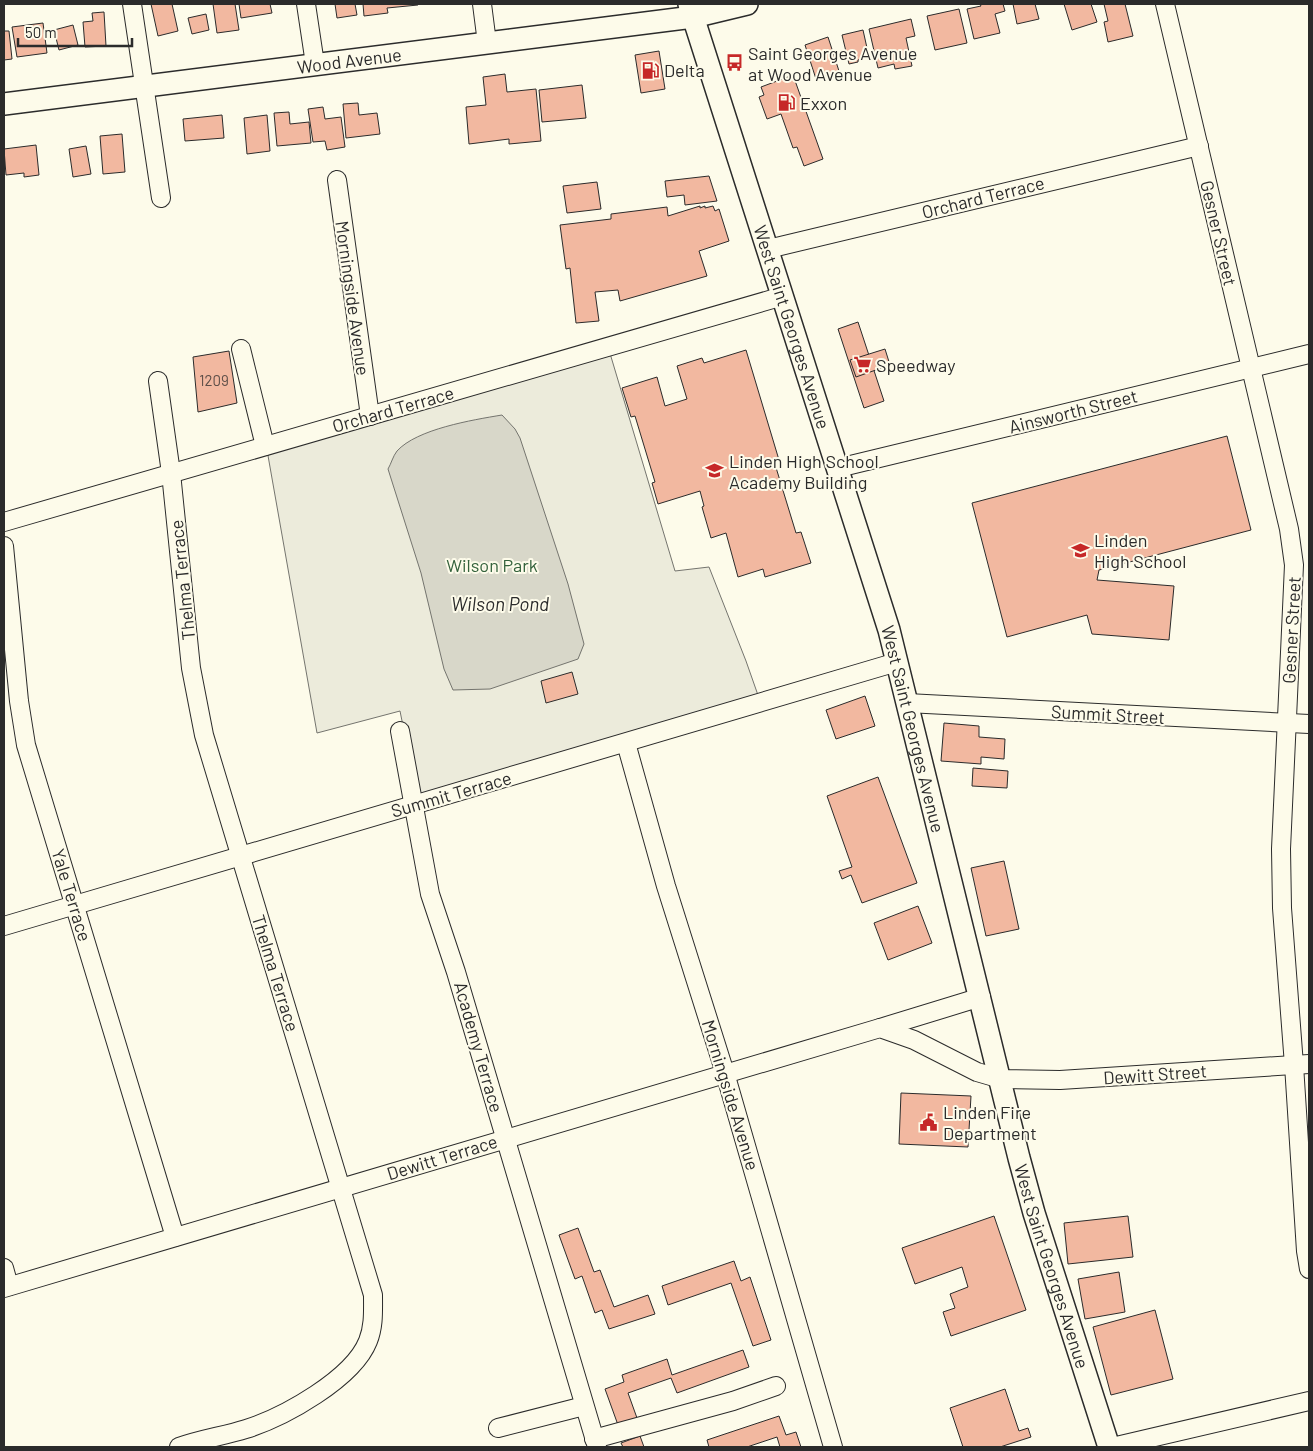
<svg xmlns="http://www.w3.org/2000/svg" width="1313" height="1451" font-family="Barlow,sans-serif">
<rect width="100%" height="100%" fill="#fdfbea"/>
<!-- green -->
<polygon fill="#ecebdb" stroke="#74746e" points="609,350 675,571 709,567 746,661 759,698 418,800 400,711 317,733 267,450"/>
<!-- water -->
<path fill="#d8d7c9" stroke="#74746e" d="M502,415L515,429L520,438L568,584L584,644L578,659L490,689L453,690L444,669L421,573L388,469C391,464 393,456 397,451C417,429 472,420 502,415Z"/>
<!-- building -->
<g fill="#f2b8a0" stroke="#2b2b2b">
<polygon points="151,4 172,4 178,31 158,36"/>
<polygon points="213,4 235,4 239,30 217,33"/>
<polygon points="239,4 270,4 272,13 241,18"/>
<polygon points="335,4 355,4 357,15 337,18"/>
<polygon points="363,4 418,4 418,5 387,8 388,13 364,16"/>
<polygon points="980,4 1003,4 1005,11 995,14 1000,33 974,39 967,9 981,6"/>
<polygon points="1013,4 1035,4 1039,19 1017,24"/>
<polygon points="1064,4 1091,4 1097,22 1072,30"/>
<polygon points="1104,4 1125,4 1133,36 1108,42 1104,22 1108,21"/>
<polygon points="959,9 967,43 935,50 927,16"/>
<polygon points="104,12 106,46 85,47 83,22 93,21 92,13"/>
<polygon points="206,14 209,30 192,34 188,18"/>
<polygon points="911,19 915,36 906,38 912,66 895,69 894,64 878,68 869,29"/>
<polygon points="43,23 47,53 17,57 12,27"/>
<polygon points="73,25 78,45 59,50 54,30"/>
<polygon points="863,30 869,57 858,60 858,62 849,64 842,35"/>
<polygon points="4,31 9,31 12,59 4,60"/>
<polygon points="828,37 839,71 816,79 805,45"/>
<polygon points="659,51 665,89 641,93 635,55"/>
<polygon points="505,74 507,92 536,89 541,141 509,144 509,139 469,144 466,107 486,105 483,77"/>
<polygon points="793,75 823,159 804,166 797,147 793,148 781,114 767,119 759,97 764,95 761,87"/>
<polygon points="582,85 586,118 542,122 539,90"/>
<polygon points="358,103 359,115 377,113 380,134 346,138 343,104"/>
<polygon points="323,107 325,119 341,117 345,147 327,150 325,141 313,142 308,109"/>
<polygon points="289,112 290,124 309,122 311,143 277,146 274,113"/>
<polygon points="222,115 224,138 185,141 183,119"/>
<polygon points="267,115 270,151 247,154 244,118"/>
<polygon points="122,134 125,172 103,174 100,136"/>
<polygon points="36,145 39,175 24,177 24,173 6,175 4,149"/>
<polygon points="86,146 91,174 73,177 69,149"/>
<polygon points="709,176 717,201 685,205 684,195 667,197 665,181"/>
<polygon points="597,182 601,209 567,213 563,186"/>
<polygon points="700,206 700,208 705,206 705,208 713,206 715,211 719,209 729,241 699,251 707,276 620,301 618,290 595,292 599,321 576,323 570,268 566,269 560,225 611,219 611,214 667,207 668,216"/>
<polygon points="858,322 884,401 864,408 838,329"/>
<polygon points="885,349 890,365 856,377 850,360"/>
<polygon points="746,350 779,460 774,461 796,533 801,532 811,563 765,577 763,569 738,577 726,533 711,538 702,507 704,506 700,491 658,504 652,483 655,482 635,416 631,417 622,388 657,377 665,406 687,399 677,366 702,358 704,363"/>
<polygon points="229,351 237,403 198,412 193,357"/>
<polygon points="1227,436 1251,530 1099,570 1097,580 1174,586 1169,640 1092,634 1087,615 1007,637 972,503"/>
<polygon points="572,672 578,694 546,703 541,681"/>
<polygon points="865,696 875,726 836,739 826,710"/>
<polygon points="944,723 979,726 979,737 1005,739 1004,759 981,757 981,764 941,761"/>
<polygon points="973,768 1008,771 1007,788 972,786"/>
<polygon points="878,777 917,883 862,903 851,875 842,879 839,871 852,867 827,796"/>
<polygon points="1004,861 1019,929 986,936 971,868"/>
<polygon points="918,906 932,943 888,960 874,923"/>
<polygon points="901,1093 971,1096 968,1147 899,1144"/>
<polygon points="994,1216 1026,1310 951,1336 943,1312 955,1308 950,1294 968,1287 962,1267 915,1284 902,1248"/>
<polygon points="1128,1216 1133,1257 1068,1264 1064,1223"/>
<polygon points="578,1228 594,1272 600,1270 614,1307 648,1295 655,1314 609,1329 602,1310 595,1313 582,1276 575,1279 559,1235"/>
<polygon points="734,1261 741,1281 750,1277 771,1340 753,1346 731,1283 668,1305 662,1286"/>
<polygon points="1119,1272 1125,1312 1085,1319 1078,1279"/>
<polygon points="1155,1310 1173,1379 1111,1395 1093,1327"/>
<polygon points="743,1350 749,1367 677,1393 671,1378 628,1393 637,1418 618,1425 605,1389 624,1382 622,1375 667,1359 672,1375"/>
<polygon points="1005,1389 1019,1431 1028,1428 1031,1437 1000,1447 963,1447 950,1408"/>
<polygon points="779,1416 786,1435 796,1432 801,1447 780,1447 777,1437 747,1447 709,1447 707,1440"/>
<polygon points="640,1436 644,1447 623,1447 621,1443"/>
</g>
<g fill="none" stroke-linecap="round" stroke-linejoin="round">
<defs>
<g id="minor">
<polyline points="132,4 161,198"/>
<polyline points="306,4 315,64"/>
<polyline points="482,4 487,43"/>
<polyline points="1165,4 1289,529 1294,565 1281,849 1282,908 1294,1065 1306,1251 1309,1269"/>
<polyline points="337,180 370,416"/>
<polyline points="768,249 1199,146"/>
<polyline points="241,349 265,446"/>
<path d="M158,381L171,473L191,668L204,735L373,1295C373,1311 374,1326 368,1341C353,1379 284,1417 246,1429C224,1436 201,1439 179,1447"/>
<polyline points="838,468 1309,354"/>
<polyline points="4,522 783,296"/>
<polyline points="4,546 19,701 26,745 175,1237"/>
<polyline points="907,703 1309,724"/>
<polyline points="400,731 430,894 456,972 597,1447"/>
<polyline points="626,743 666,886 725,1073 833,1447"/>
<polyline points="4,926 897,662"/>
<polyline points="880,1028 981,997"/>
<polyline points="4,1268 9,1286"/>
<polyline points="4,1288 880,1028 914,1040 977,1072 1001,1079 1060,1080 1309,1064"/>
<polyline points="498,1428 584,1406"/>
<polyline points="594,1439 733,1401 776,1386"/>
<polyline points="1112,1447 1309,1401"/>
</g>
<g id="major">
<path id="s1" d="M689,4L889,630L1019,1158L1034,1213L1109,1447"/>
<path id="s2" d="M4,104L693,17L747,4"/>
</g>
</defs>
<!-- minor casing -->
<use href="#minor" stroke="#2b2b2b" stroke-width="20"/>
<!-- major casing -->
<use href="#major" stroke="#2b2b2b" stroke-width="24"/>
<!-- minor -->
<use href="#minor" stroke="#fdfbea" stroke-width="18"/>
<!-- major -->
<use href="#major" stroke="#fdfbea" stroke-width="21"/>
</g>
<!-- icons -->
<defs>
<symbol id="bus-bare" viewBox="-9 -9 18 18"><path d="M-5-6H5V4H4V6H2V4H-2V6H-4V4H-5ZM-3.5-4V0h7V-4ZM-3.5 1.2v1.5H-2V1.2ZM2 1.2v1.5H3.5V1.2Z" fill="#c62828" stroke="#fdfbea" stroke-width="2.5" paint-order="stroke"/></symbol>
<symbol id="fuel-bare" viewBox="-9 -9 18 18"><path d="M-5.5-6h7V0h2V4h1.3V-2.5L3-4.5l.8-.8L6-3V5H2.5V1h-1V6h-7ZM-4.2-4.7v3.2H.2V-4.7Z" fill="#c62828" stroke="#fdfbea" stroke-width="2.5" paint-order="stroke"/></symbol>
<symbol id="supermarket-bare" viewBox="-9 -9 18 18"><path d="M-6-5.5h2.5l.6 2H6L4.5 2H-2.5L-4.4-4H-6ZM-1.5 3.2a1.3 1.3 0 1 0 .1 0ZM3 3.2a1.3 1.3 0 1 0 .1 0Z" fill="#c62828" stroke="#fdfbea" stroke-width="2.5" paint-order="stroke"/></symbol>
<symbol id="school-bare" viewBox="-9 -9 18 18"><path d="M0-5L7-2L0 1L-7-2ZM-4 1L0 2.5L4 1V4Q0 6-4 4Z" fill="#c62828" stroke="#fdfbea" stroke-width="2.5" paint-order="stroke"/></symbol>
<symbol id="civic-bare" viewBox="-9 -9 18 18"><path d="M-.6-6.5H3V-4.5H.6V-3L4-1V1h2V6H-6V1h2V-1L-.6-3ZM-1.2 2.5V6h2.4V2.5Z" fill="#c62828" stroke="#fdfbea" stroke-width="2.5" paint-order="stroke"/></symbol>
</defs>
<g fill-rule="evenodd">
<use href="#bus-bare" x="722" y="50" width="25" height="25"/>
<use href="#fuel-bare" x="638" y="58" width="25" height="25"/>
<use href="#fuel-bare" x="774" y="90" width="25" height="25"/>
<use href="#supermarket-bare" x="850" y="352" width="25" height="25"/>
<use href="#school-bare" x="702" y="458" width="25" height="25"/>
<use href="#school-bare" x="1068" y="538" width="25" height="25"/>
<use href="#civic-bare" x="916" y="1110" width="25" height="25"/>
</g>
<g text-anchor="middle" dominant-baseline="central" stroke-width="4" stroke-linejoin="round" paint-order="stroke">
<!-- number labels -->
<g font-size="15" fill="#5d4e48">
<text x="214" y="380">1209</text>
</g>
<!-- poi labels -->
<g font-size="18" fill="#2b2b2b" stroke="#fdfbea" text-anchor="start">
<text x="748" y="53">Saint Georges Avenue<tspan x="748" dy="21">at Wood Avenue</tspan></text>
<text x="664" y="70">Delta</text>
<text x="800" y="103">Exxon</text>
<text x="876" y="365">Speedway</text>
<text x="729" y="461">Linden High School<tspan x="729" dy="21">Academy Building</tspan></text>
<text x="1094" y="540">Linden<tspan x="1094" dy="21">High School</tspan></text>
<text x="943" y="1112">Linden Fire<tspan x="943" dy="21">Department</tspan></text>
</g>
<!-- street labels -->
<g font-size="18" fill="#2b2b2b" stroke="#fdfbea">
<text stroke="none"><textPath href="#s2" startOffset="348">Wood Avenue</textPath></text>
<text transform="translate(983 197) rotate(-14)">Orchard Terrace</text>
<text transform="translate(1219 233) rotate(77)">Gesner Street</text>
<text transform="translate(353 298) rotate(82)">Morningside Avenue</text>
<text stroke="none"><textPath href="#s1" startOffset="339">West Saint Georges Avenue</textPath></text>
<text transform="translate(393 409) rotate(-16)">Orchard Terrace</text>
<text transform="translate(1073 411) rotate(-14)">Ainsworth Street</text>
<text transform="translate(182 580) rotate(-96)">Thelma Terrace</text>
<text transform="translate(1291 630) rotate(-87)">Gesner Street</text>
<text transform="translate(1108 714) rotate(3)">Summit Street</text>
<text stroke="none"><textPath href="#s1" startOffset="759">West Saint Georges Avenue</textPath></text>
<text transform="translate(451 794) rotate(-16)">Summit Terrace</text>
<text transform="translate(72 895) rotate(73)">Yale Terrace</text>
<text transform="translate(276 973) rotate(73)">Thelma Terrace</text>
<text transform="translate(479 1047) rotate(74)">Academy Terrace</text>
<text transform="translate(1155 1074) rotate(-4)">Dewitt Street</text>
<text transform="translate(731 1095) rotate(73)">Morningside Avenue</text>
<text transform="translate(442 1157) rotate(-17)">Dewitt Terrace</text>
<text stroke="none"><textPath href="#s1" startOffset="1314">West Saint Georges Avenue</textPath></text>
</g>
<!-- park labels -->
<g font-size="18" fill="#34623c" stroke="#fdfbea">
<text x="492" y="565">Wilson Park</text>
</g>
<!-- water labels -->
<g font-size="19" font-style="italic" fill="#2b2b2b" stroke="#fdfbea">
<text x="500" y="603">Wilson Pond</text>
</g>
</g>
<!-- border -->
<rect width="1313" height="1451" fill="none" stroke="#2b2b2b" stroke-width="10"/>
<!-- scale -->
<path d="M18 38v8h114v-8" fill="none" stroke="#2b2b2b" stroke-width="2.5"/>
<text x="25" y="38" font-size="15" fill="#2b2b2b" stroke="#fdfbea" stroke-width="4" paint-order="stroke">50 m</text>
</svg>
